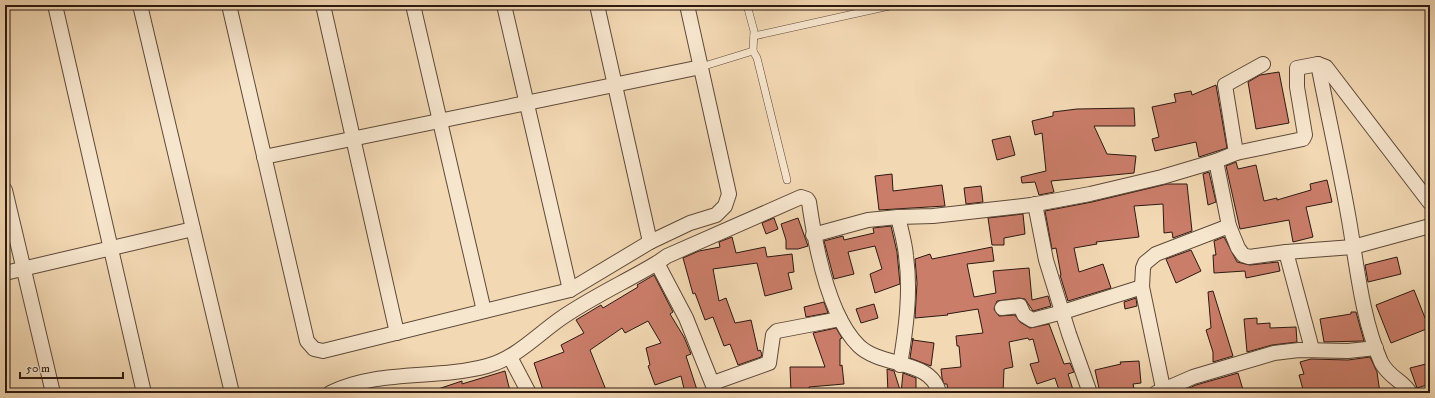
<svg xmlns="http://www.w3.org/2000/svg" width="1435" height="398" font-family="'IM FELL DW Pica',serif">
<rect width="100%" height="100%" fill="#f2d8b3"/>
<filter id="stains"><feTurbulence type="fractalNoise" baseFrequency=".005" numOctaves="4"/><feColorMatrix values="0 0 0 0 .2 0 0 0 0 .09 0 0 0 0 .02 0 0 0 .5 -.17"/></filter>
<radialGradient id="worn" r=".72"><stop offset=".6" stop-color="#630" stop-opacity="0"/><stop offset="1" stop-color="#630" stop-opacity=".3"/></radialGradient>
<!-- building -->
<g fill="#ca7d69" stroke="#2d1910">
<polygon points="1279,72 1289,123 1256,129 1248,82 1260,75"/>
<polygon points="1216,85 1227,148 1199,157 1196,142 1155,151 1152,139 1159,137 1152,107 1176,102 1174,94 1191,91 1192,95"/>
<polygon points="1134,108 1135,126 1094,126 1107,154 1136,156 1134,173 1051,181 1054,192 1039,195 1035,182 1022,183 1021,177 1046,171 1042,133 1035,135 1032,121 1053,116 1053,112 1077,109"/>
<polygon points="1010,136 1015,155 997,160 992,140"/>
<polygon points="1236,162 1238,169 1256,165 1264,201 1277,198 1277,200 1311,190 1310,184 1327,180 1332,202 1306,207 1313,237 1293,242 1289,220 1240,229 1226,166"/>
<polygon points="1209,172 1216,202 1208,205 1203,174"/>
<polygon points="892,174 893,191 942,185 945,206 879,210 875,176"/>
<polygon points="1167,184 1187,184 1192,231 1173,238 1172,232 1164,233 1163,204 1134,206 1139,237 1096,242 1097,244 1074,248 1079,272 1103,264 1111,288 1068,301 1060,275 1061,275 1056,248 1052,249 1045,211 1092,202"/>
<polygon points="981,186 983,202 966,204 964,188"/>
<polygon points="1023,214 1025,234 1004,238 1004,245 992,245 988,218"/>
<polygon points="774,218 778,229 766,234 762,223"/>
<polygon points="798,218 808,246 798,249 786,249 786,240 781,224"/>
<polygon points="891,226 897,252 900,284 875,293 870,274 882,269 875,246 848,252 854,274 834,279 824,241 843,236 844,240 874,233 873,228"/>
<polygon points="732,237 736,253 765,247 767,257 792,254 794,272 788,273 792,289 765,296 757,263 713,269 719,301 726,298 735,323 751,320 758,351 760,350 762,354 761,357 738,365 730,344 724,346 713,317 705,320 695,293 693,294 683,258 699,251 720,247 719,242"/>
<polygon points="1224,237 1237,262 1250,265 1278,262 1280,271 1246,278 1245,271 1214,273 1213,255 1216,255 1214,241"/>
<polygon points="992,247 994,261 967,264 974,297 996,293 993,271 1029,268 1032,300 1048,296 1051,306 1033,311 1025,299 1019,298 997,301 994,309 999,316 1015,315 1020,322 1030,328 1049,324 1064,364 1070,363 1074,372 1068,374 1074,393 1060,393 1055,378 1037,384 1030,364 1039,362 1033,339 1029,340 1028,338 1009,342 1013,367 1004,369 1003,393 948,393 947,384 944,384 942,378 941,369 961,367 959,346 957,346 956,336 983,333 978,309 947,314 948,315 915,318 917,283 915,259 930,254 932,259"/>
<polygon points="1191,250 1201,271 1176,283 1166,259"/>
<polygon points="1397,257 1401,274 1368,282 1365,265"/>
<polygon points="654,275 673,312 670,314 684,337 691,354 686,356 698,393 685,393 681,376 655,385 648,366 650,365 646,348 661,343 648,321 625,333 622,328 590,350 606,390 601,393 544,393 534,363 564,352 561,345 584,333 576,320 601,305 603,308 638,287 637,285"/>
<polygon points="1414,290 1429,328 1391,343 1376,305"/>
<polygon points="1213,291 1233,356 1213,362 1213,352 1206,330 1211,328 1208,292"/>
<polygon points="1136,298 1137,306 1125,309 1124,302"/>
<polygon points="824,302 828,313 806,317 804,307"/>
<polygon points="874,304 878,318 861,323 856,309"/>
<polygon points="1351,312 1356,312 1364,341 1324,342 1320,319 1351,314"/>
<polygon points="1257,318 1257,324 1270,323 1270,328 1296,327 1297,342 1272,345 1247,352 1244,319"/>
<polygon points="836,328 842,338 840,339 840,366 842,365 844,384 809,387 810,393 791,393 790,367 825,367 813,333"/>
<polygon points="913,338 913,340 934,343 931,366 910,358"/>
<polygon points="1370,357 1377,372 1380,393 1304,393 1299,375 1304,374 1300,362 1311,359 1348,360"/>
<polygon points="1139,361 1141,383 1133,384 1135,393 1100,393 1095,370 1121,364 1120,362"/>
<polygon points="1430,363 1430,384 1417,388 1410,368"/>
<polygon points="887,369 894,371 901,393 903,373 916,378 916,393 888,393"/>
<polygon points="505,371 510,391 503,393 433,393 432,391 462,381 462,384"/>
<polygon points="1238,373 1244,393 1178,393 1196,385"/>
</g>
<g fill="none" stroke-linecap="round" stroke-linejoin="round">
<defs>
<g id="service">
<polyline points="747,5 754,31 753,51"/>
<polyline points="754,36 894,5"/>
<polyline points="701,67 753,51 757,58 787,180"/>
</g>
<g id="minor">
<polyline points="55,5 144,393"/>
<polyline points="140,5 232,393"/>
<polyline points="229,5 307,341 314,349 323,351 570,290 650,242 690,223 716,215 725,206 729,194 687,5"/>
<polyline points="323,5 397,333"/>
<polyline points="413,5 484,311"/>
<polyline points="504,5 570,290"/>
<polyline points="597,5 650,242"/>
<path d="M1318,64C1328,116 1340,168 1349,220C1357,266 1362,319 1381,362C1389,378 1404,381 1410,393"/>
<polyline points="1236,153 1225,85 1263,64"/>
<polyline points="264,157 701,67"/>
<polyline points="1216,161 1229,226 1238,248 1243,255 1249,257 1286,252 1353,247 1430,226"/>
<polyline points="5,190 53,393"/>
<polyline points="1035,204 1046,260 1069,334 1090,393"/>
<path d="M898,217C901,230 905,243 906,256C911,292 906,329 900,365"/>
<polyline points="813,235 868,220 898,217 933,216 1031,205 1090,194 1162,177 1216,161 1236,153 1303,139 1305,135 1297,87 1297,68 1318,64 1326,67 1430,203"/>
<polyline points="1286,252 1312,349"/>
<polyline points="657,263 686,318 716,393"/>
<polyline points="5,273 193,229"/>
<polyline points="1002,308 1020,306 1024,315 1032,320 1063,312 1142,287"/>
<polyline points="510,357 529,393"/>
<polyline points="713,383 769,363 773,335 777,331 840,319"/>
<path d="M330,393C379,369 435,380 487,366C516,358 536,336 560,319C590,298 625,282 657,263L667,256L801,197L807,199L809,202C815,244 828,316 859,346C882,368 932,359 939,393"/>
<polyline points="1156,393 1193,377 1274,353 1299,350 1348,351 1376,348"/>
<polyline points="1164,393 1142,287 1143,268 1145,263 1156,254 1229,226"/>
</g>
</defs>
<!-- service casing -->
<use href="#service" stroke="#5e4939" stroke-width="8"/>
<!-- minor casing -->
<use href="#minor" stroke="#5e4939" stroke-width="16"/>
<!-- service -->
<use href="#service" stroke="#f7e6ce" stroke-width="7"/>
<!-- minor -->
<use href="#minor" stroke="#f7e6ce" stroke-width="14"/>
</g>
<!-- margin -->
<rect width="1435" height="398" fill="none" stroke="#f2d8b3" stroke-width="20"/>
<rect x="6" y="6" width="1423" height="386" fill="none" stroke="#2d1910" stroke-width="2"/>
<rect x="10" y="10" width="1415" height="378" fill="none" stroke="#2d1910"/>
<!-- scale -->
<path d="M20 372v6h103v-6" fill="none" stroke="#2d1910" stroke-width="2"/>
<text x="26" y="372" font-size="12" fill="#2d1910" stroke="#f7e6ce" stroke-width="3" paint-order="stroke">50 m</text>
<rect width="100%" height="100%" filter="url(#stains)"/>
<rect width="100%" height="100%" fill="url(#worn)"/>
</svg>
